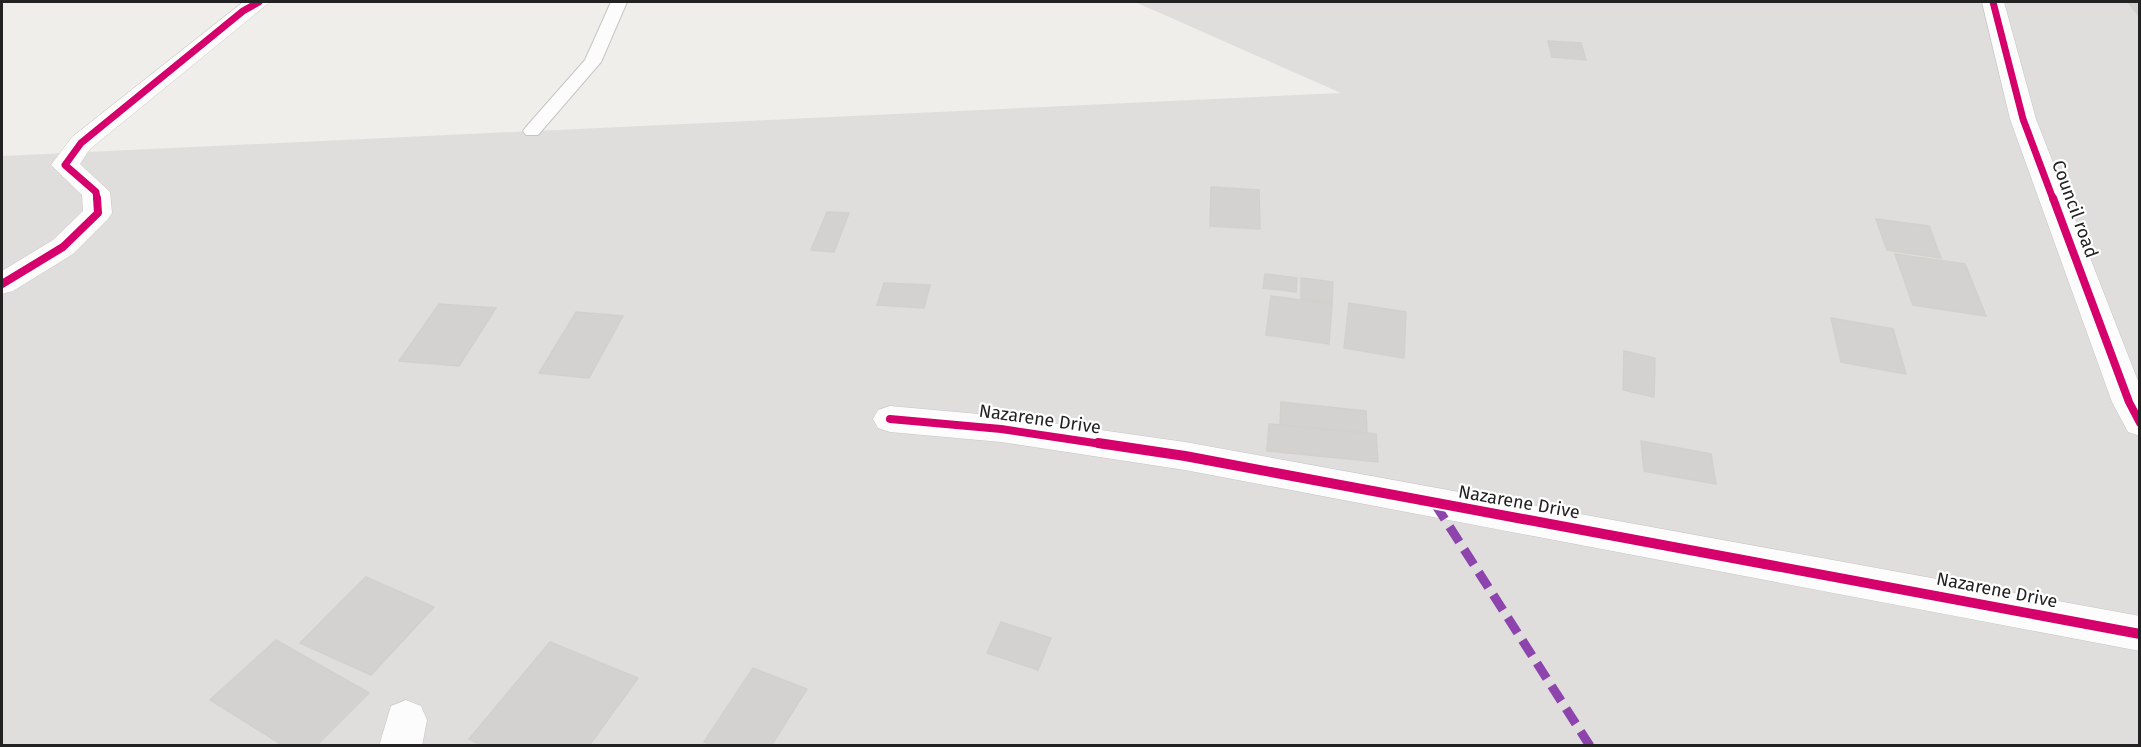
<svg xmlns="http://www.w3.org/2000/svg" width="2141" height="747" font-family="'Fira Sans',sans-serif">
<rect width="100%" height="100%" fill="#f0eeeb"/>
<!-- residential -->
<polygon fill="#dfdedc" points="1135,2 2139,2 2139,745 2,745 2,156 1341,93"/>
<!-- building -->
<g fill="#d4d2d0" stroke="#d3d0cc" stroke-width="1.5">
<polygon points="2128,2 2140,2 2140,17"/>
<polygon points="1548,41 1581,43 1586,60 1552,57"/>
<polygon points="1211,187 1259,190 1260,229 1210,226"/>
<polygon points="827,212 849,213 834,252 811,250"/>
<polygon points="1876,219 1929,226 1941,258 1887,250"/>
<polygon points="1895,254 1965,264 1986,316 1913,305"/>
<polygon points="1265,274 1297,278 1296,292 1263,288"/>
<polygon points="1301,278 1333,282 1332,303 1301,299"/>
<polygon points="884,283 930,285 924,308 877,305"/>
<polygon points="1271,296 1332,304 1329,344 1266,335"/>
<polygon points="1349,303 1406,312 1404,358 1344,348"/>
<polygon points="439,304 496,308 459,366 399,361"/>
<polygon points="576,312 623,316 589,378 539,373"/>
<polygon points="1831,318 1893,329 1906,374 1841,362"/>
<polygon points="1624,351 1655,358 1654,397 1623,390"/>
<polygon points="1281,402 1366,411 1367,433 1280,425"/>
<polygon points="1269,424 1376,434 1378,462 1267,451"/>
<polygon points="1641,441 1711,454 1716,484 1644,471"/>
<polygon points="366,577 434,607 371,675 300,643"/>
<polygon points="1001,622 1051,638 1038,670 987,653"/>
<polygon points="276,640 369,693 316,746 284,746 210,700"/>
<polygon points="550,642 638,678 589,746 483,746 469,739"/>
<polygon points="753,668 807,689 771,746 713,746 704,742"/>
</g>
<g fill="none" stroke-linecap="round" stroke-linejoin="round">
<defs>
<polygon id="lane" points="611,2 627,2 601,62 538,135 526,135 523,131 526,127 585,60"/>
<g id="street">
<polygon points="243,2 270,2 90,149 80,164 110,192 112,213 108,219 73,254 13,291 2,294 2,271 53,240 83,211 82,195 51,165 72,137"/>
<polygon points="1982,2 2004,2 2036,119 2140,386 2140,436 2128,432 2112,402 2010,119"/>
<polygon points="890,406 1001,416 1185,442 2140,616 2140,651 1185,470 1001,442 890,432 878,428 873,419 878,410"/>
<polygon points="406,700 421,706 427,720 422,746 379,746 391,706"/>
</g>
</defs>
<!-- lane casing -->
<use href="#lane" stroke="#c7c6c5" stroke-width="2"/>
<!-- street casing -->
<use href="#street" stroke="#c7c6c5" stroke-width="1"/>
<!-- lane -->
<use href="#lane" fill="#fdfcfc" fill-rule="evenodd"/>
<!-- street -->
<use href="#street" fill="#fdfcfc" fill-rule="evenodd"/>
<!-- quiet -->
<polyline stroke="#8e44ad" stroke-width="9" stroke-dasharray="18 9" stroke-linecap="butt" points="1435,504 1590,746"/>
<defs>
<g id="cycleway-far2">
<polyline points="1993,2 2023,119 2053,199"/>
<polyline points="97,199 96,192 65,165 81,143 243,11 259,2"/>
</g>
<g id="cycleway-far1">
<polyline points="2053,198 2129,402 2140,423"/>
<polyline points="2,284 63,247 98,213 97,198"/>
<polyline points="890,419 1001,429 1108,445"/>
</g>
<polyline id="cycleway" points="1098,443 1185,456 2140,634"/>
</defs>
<!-- cycleway-far2 casing -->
<use href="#cycleway-far2" stroke="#fff" stroke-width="10"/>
<!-- cycleway-far1 casing -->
<use href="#cycleway-far1" stroke="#fff" stroke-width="12"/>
<!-- cycleway casing -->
<use href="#cycleway" stroke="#fff" stroke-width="14"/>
<!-- cycleway-far2 -->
<use href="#cycleway-far2" stroke="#d6006c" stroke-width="7"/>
<!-- cycleway-far1 -->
<use href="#cycleway-far1" stroke="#d6006c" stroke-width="8"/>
<!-- cycleway -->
<use href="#cycleway" stroke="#d6006c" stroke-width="10"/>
</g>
<g text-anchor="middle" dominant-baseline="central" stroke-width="4.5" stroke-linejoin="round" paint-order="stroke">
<!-- street labels -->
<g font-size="18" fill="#222" stroke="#fff">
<text transform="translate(2075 209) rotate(70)">Council road</text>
<text transform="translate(1040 419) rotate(8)">Nazarene Drive</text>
<text transform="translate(1519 502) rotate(10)">Nazarene Drive</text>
<text transform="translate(1997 590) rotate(11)">Nazarene Drive</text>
</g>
</g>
<!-- border -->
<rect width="2141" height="747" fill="none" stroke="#222222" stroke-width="6"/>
</svg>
